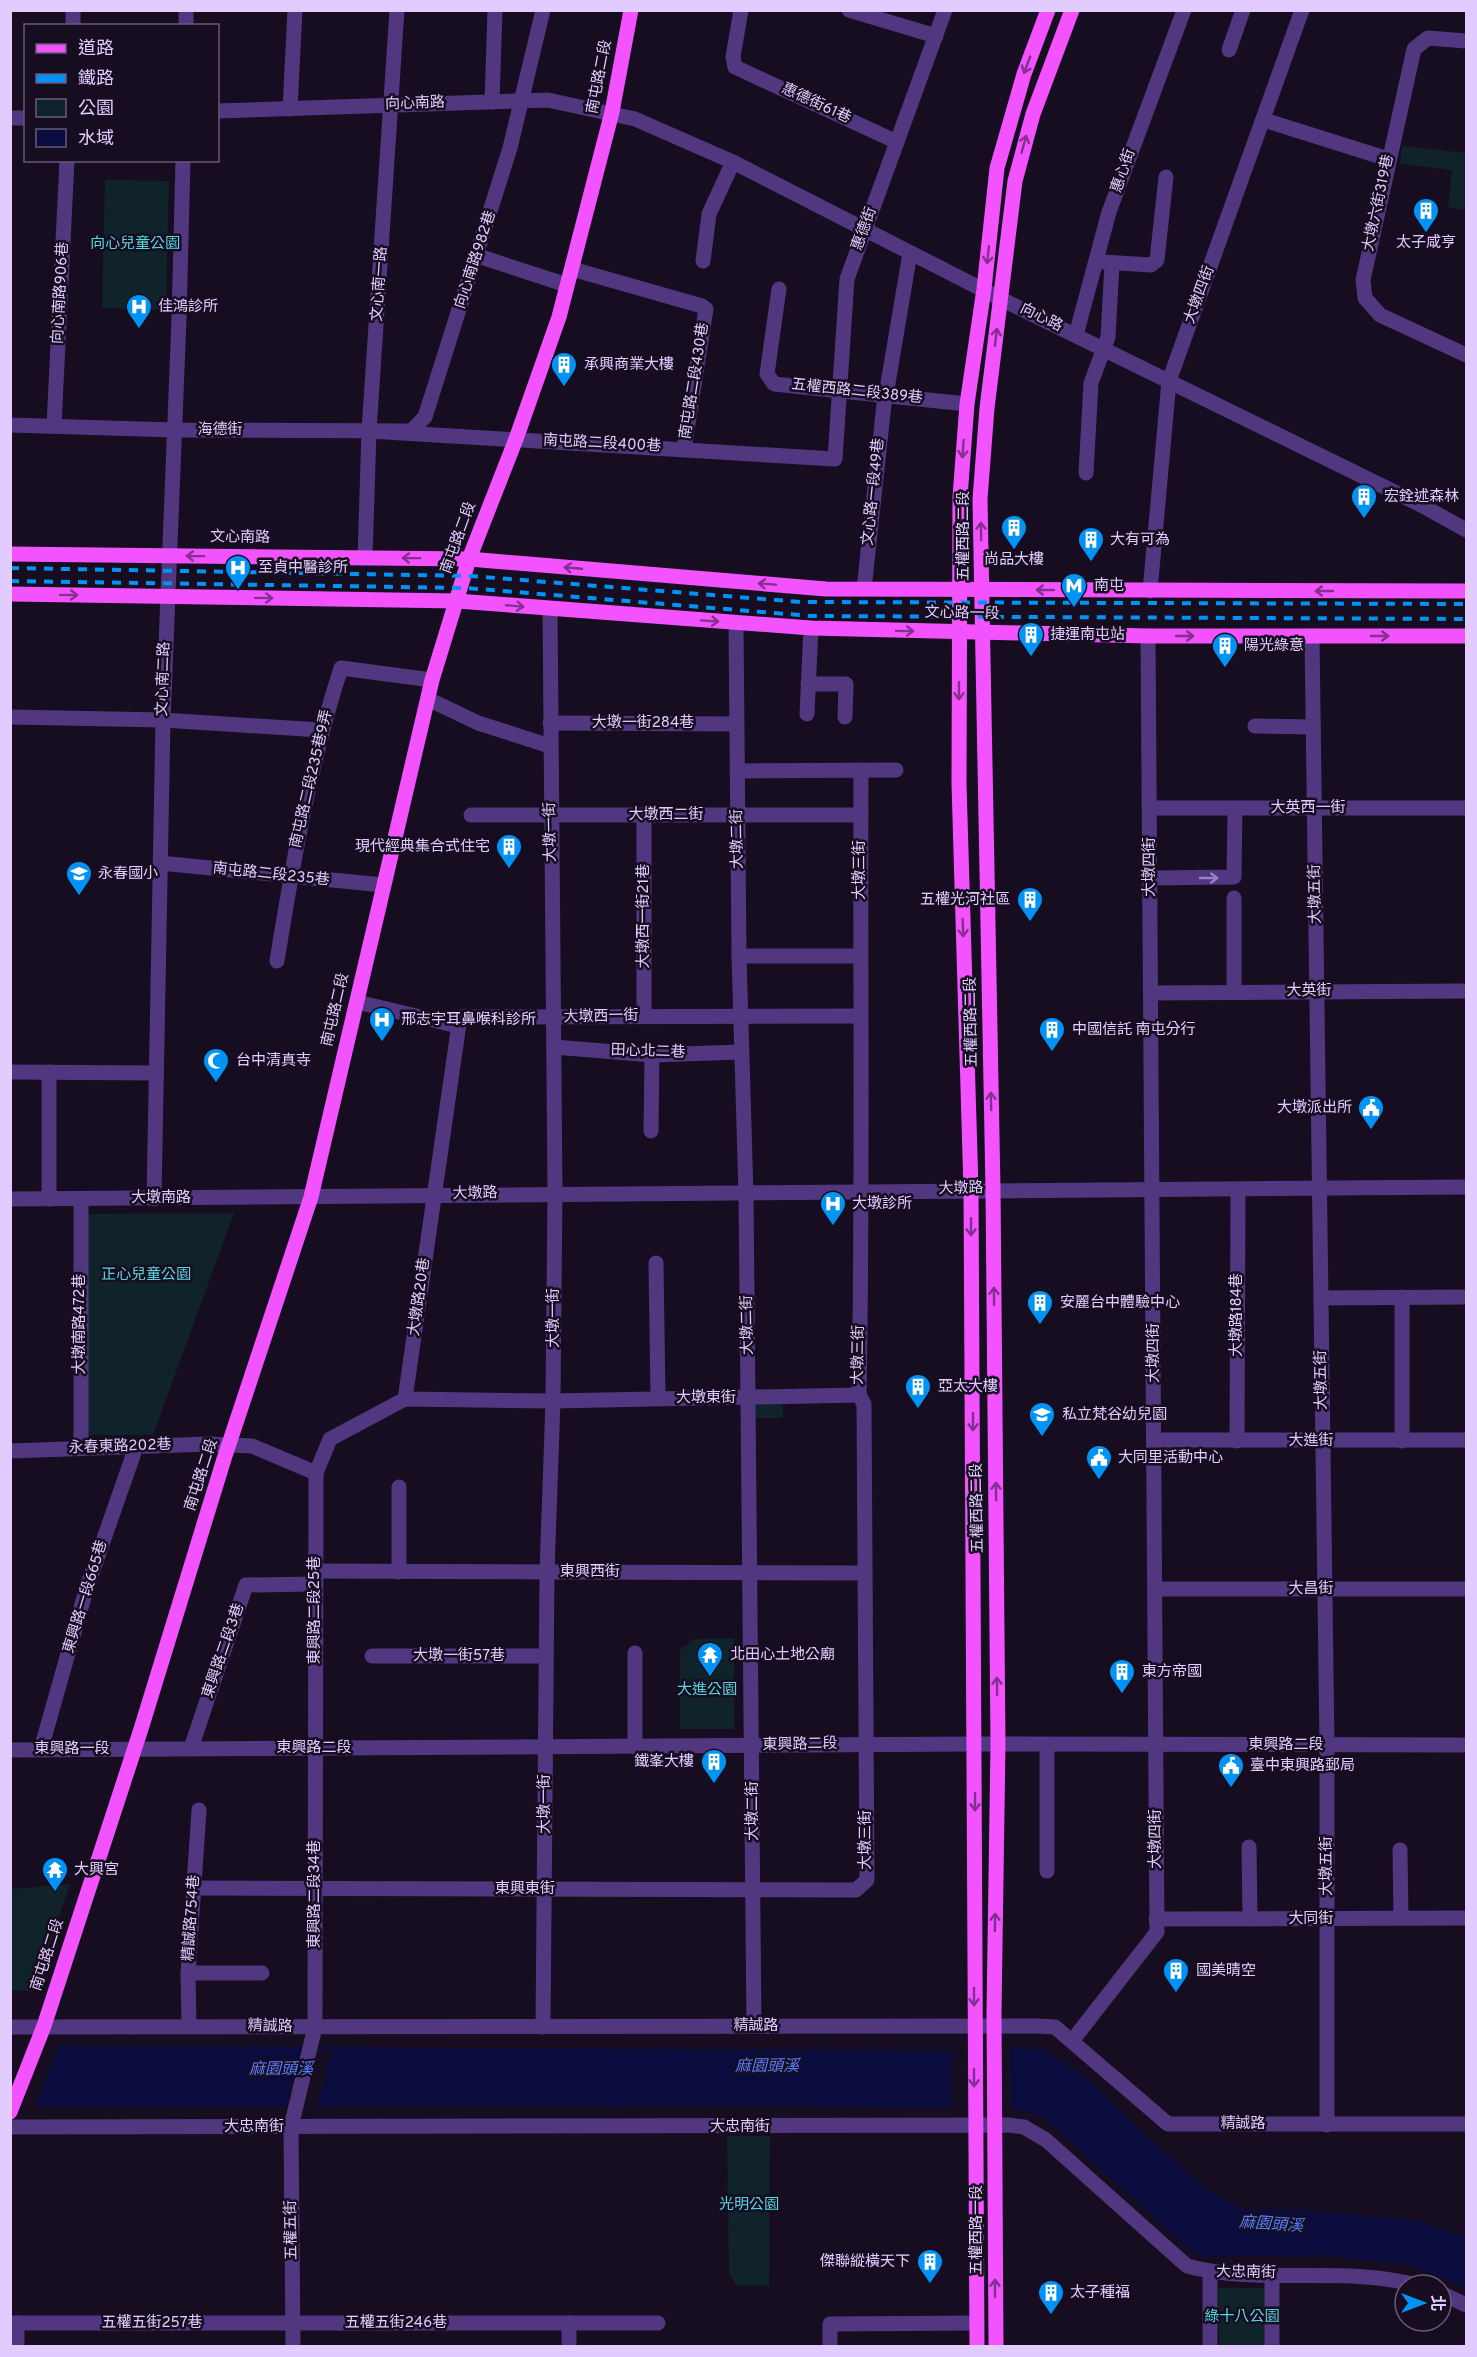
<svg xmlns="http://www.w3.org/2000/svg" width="1477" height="2357" font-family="Overpass,'Noto Sans TC',sans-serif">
<rect width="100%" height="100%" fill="#160d20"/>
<!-- green -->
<g fill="#10232a">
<polygon points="1402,146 1466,153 1466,210 1448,208 1452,170 1400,164"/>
<polygon points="105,180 169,181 166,310 102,308"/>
<polygon points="234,1213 153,1435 86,1435 85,1214"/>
<rect x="750" y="1400" width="33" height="18"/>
<polygon points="734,1638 734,1729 680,1729 680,1650 694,1639"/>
<polygon points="70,1884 34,1991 11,1990 11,1889"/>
<polygon points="727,2136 770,2136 769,2286 736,2285 729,2273"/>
<polygon points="1218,2288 1266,2288 1266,2346 1219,2346"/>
</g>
<!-- water -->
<polygon fill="#090c3d" points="11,2045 952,2051 1012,2048 1043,2050 1087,2078 1144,2134 1210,2192 1243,2209 1307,2211 1416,2220 1466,2237 1466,2288 1409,2265 1321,2255 1204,2257 1188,2248 1044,2118 1032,2113 1011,2109 765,2106 11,2107"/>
<!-- pier -->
<g fill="#160d20">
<polygon points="10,2042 60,2043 34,2110 10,2110"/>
<polygon points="1010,2046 1011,2111 952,2111 952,2048"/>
<polygon points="301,2050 332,2050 317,2110 285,2110"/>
</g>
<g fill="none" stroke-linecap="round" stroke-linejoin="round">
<!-- minor -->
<g stroke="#50377f" stroke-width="15">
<polyline points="741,10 733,57 735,67 897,142"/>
<polyline points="849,10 936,36"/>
<polyline points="73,26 73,10"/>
<polyline points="186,26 186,10"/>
<polyline points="1466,41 1428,38 1414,49 1363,280 1365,298 1380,315 1466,355"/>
<polyline points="1229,50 1243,10"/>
<polyline points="492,102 495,10"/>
<polyline points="290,109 295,10"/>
<polyline points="218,111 548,100 635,119 733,162 1001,299 1421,505 1466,530"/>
<polyline points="10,118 26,118"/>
<polyline points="1264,120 1388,159"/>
<polyline points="478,256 567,285"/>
<polyline points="703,261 709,214 733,162"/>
<polyline points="1103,262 1151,265 1157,260 1166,177"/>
<polyline points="572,269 702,306 706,309 684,449"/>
<polyline points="779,289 767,374 774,384 967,404"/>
<polyline points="1076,335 1109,212 1184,10"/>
<polyline points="886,395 910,253"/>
<polyline points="10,425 174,430 411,431 425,417 510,148 543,10"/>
<polyline points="54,426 67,160"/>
<polyline points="369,431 835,459 847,279 945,10"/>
<polyline points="1086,473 1091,383 1108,337 1112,264"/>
<polyline points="365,558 369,431 397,10"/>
<polyline points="864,589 885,395"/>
<polyline points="1150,591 1169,381 1302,10"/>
<polyline points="736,623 739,956 746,1194 754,2026"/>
<polyline points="1312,636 1327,1745 1327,2125"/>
<polyline points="808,684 846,684 845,717"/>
<polyline points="428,699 478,723 550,746"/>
<polyline points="807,714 811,628"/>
<polyline points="10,717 163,720 320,730"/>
<polyline points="550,723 736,724"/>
<polyline points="1255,726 1313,727"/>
<polyline points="737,771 896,770"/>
<polyline points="1150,808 1466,808"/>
<polyline points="471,815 861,815"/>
<polyline points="644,815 644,1016"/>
<polyline points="160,863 383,885"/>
<polyline points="1150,878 1234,877 1235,808"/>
<polyline points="739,956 860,956"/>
<path d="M277,961C293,862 310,763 341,668L432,680"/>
<polyline points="1234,992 1234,898"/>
<polyline points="1151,993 1466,991"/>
<polyline points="357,1002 458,1026"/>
<polyline points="554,1047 652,1055 741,1052"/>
<polyline points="10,1072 156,1073"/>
<polyline points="651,1131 652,1055"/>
<polyline points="10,1199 1466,1187"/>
<polyline points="49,1199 49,1072"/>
<polyline points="81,1199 81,1448"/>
<polyline points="154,1199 163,720 179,319 183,160"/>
<polyline points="656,1263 658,1398"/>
<polyline points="1402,1297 1402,1441"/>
<polyline points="1321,1298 1466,1297"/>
<polyline points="405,1399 460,1017 860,1016"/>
<polyline points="1155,1440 1466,1440"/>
<polyline points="1237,1441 1238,1190"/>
<polyline points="10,1451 209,1444 252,1446 316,1473 330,1439 405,1399 553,1401 859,1395"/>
<polyline points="399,1487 399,1572"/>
<polyline points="314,1571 865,1573"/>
<polyline points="1156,1589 1466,1589"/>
<polyline points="635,1653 635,1747"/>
<polyline points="372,1656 546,1656"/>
<polyline points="1047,1745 1047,1871"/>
<polyline points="191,1748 246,1585 315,1584"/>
<polyline points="41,1749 86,1590 136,1447"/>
<polyline points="10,1750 975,1744 1466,1745"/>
<polyline points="1249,1847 1250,1919"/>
<polyline points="1400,1850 1401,1918"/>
<path d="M194,1888L856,1890L867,1880L864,1404L859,1395C863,1187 860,979 861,770"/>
<polyline points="1156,1919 1466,1918"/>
<polyline points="188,1973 262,1973"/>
<polyline points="189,2026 188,1973 199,1810"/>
<polyline points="10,2027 1038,2026 1055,2027 1168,2124 1466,2124"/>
<polyline points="543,2027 547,1572 553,1401 555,1193 550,609"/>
<polyline points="1072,2041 1157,1932 1148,636"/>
<path d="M10,2127L1008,2125L1024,2127L1046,2140L1187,2266C1261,2286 1341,2265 1416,2285"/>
<polyline points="1210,2272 1210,2346"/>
<polyline points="1441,2293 1466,2305"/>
<polyline points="10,2323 658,2323"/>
<polyline points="17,2323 17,2346"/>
<polyline points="293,2346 291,2127 315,2027 316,1473"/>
<polyline points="569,2346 569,2323"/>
<polyline points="830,2346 830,2324 976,2323"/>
<polyline points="1272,2346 1272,2274"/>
</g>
<!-- major -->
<g stroke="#f352ff" stroke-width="15">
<polyline points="10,554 469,559 826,589 1466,591"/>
<polyline points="10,594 457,601 811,628 1148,636 1466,636"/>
<polyline points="10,2112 44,2026 141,1729 224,1459 311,1197 432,680 469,559 516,439 559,317 612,112 631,10"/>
<polyline points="977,2346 971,1189 959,784 960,497 967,404 984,289 997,168 1024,74 1048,10"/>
<polyline points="996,2346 994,2012 998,1744 993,1189 980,499 987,408 1015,181 1033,114 1072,10"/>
</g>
<!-- rail -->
<g stroke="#0093f6" stroke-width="4" stroke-dasharray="9 8" stroke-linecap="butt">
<polyline points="10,568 471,576 801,602 1466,604"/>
<polyline points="10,581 466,588 811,616 1466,619"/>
</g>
</g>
<!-- one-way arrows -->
<defs><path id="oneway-shaft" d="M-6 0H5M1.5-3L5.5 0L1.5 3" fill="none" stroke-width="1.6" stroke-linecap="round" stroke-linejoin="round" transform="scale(1.5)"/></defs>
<g stroke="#843090">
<use href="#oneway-shaft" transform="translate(1027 65) rotate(111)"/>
<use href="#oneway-shaft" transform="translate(1024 144) rotate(-74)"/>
<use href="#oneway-shaft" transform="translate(988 255) rotate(96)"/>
<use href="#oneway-shaft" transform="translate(996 337) rotate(-83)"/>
<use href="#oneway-shaft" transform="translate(963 449) rotate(94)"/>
<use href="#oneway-shaft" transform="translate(981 531) rotate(-91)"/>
<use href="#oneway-shaft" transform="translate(195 556) rotate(-179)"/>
<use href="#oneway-shaft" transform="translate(411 558) rotate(-179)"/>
<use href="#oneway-shaft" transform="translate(573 568) rotate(-175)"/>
<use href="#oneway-shaft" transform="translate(767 584) rotate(-176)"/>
<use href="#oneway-shaft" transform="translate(1045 590) rotate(-180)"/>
<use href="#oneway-shaft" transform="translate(1324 591) rotate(180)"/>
<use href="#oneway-shaft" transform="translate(69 595) rotate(1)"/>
<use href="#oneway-shaft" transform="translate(264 598) rotate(1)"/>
<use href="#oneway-shaft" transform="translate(515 606) rotate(5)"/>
<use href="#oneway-shaft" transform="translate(710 621) rotate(4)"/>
<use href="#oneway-shaft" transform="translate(905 631) rotate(1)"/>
<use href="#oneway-shaft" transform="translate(1185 636)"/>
<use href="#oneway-shaft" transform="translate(1380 636)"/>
<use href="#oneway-shaft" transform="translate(959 691) rotate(90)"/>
<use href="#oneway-shaft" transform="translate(963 928) rotate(88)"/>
<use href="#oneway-shaft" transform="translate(991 1101) rotate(-91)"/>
<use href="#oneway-shaft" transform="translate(971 1227) rotate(90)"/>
<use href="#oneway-shaft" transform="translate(994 1296) rotate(-91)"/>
<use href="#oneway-shaft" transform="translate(973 1422) rotate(90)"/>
<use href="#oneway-shaft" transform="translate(996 1491) rotate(-91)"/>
<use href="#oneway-shaft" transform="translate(997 1686) rotate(-91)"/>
<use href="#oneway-shaft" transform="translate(975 1802) rotate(90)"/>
<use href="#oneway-shaft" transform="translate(995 1922) rotate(-89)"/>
<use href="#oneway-shaft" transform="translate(974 1997) rotate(90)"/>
<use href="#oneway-shaft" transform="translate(974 2078) rotate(90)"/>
<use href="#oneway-shaft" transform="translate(995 2288) rotate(-90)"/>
</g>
<use stroke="#9881bf" href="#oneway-shaft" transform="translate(1209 878)"/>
<!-- icons -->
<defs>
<symbol id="building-pin" viewBox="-11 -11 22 30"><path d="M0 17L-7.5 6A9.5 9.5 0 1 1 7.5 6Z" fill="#0093f6" stroke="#160d20"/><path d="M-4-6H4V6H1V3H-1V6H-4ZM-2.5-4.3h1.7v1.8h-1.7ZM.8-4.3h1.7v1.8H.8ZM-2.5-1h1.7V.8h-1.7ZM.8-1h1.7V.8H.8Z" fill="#fff"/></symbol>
<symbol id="hospital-pin" viewBox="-11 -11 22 30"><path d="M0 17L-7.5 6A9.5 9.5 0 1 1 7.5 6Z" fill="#0093f6" stroke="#160d20"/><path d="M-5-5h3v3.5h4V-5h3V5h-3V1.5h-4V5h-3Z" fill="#fff"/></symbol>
<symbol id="metro-pin" viewBox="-11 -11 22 30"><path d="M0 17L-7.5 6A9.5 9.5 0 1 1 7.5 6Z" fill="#0093f6" stroke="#160d20"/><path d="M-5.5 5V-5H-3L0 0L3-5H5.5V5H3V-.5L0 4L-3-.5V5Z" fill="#fff"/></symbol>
<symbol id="school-pin" viewBox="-11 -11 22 30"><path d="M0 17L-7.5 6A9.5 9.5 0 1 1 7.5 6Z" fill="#0093f6" stroke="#160d20"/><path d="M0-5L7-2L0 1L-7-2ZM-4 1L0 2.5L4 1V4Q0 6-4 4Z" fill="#fff"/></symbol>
<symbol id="mosque-pin" viewBox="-11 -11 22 30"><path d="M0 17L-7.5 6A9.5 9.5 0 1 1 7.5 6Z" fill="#0093f6" stroke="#160d20"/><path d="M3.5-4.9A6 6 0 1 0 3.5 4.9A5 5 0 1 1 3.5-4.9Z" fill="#fff"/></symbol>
<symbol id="civic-pin" viewBox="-11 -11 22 30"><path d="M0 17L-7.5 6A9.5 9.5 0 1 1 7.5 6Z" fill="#0093f6" stroke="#160d20"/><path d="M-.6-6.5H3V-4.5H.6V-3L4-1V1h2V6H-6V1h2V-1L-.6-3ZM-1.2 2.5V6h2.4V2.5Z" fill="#fff"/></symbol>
<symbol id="temple-pin" viewBox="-11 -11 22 30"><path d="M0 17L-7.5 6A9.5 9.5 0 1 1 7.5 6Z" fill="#0093f6" stroke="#160d20"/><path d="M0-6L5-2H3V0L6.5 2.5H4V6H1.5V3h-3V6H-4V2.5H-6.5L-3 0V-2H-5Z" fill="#fff"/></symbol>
</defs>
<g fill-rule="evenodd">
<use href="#building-pin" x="1411" y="196" width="30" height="40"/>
<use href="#hospital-pin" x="124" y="292" width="30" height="40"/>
<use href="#building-pin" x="549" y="350" width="30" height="40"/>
<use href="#building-pin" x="1349" y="482" width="30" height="40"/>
<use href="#building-pin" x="999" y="513" width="30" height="40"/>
<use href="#building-pin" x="1076" y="525" width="30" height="40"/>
<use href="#hospital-pin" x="223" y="553" width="30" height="40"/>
<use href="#metro-pin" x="1059" y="571" width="30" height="40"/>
<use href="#building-pin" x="1016" y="620" width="30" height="40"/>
<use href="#building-pin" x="1210" y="631" width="30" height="40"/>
<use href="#building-pin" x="494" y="832" width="30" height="40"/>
<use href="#school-pin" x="64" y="859" width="30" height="40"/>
<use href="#building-pin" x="1015" y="885" width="30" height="40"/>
<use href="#hospital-pin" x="367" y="1005" width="30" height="40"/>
<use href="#building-pin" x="1037" y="1015" width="30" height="40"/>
<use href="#mosque-pin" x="201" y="1046" width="30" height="40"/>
<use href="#civic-pin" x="1356" y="1093" width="30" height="40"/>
<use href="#hospital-pin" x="818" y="1189" width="30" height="40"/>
<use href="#building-pin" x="1025" y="1288" width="30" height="40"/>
<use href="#building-pin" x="903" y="1372" width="30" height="40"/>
<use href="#school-pin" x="1027" y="1400" width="30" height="40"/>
<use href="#civic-pin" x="1084" y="1443" width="30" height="40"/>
<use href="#temple-pin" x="695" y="1640" width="30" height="40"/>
<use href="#building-pin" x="1107" y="1657" width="30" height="40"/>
<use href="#building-pin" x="699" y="1747" width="30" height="40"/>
<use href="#civic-pin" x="1216" y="1751" width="30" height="40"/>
<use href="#temple-pin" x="40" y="1855" width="30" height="40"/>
<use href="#building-pin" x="1161" y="1956" width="30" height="40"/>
<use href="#building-pin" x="915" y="2247" width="30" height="40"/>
<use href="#building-pin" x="1036" y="2278" width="30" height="40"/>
</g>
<g text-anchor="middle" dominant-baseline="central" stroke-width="5" stroke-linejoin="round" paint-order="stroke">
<!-- street labels -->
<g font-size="15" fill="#e1cbff" stroke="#160d20">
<text transform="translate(600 77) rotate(-79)">南屯路二段</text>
<text transform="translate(415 104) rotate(-2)">向心南路</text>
<text transform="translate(816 104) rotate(25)">惠德街61巷</text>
<text transform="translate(1124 171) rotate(-71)">惠心街</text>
<text transform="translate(1379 203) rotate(-78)">大墩六街319巷</text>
<text transform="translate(865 229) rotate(-70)">惠德街</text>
<text transform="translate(476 260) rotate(-72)">向心南路982巷</text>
<text transform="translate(380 284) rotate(-86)">文心南一路</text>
<text transform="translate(61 293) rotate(-87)">向心南路906巷</text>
<text transform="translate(1200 295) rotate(-70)">大墩四街</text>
<text transform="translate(1041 318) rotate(26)">向心路</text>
<text transform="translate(695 381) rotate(-81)">南屯路二段430巷</text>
<text transform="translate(857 392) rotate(6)">五權西路二段389巷</text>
<text x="220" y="430">海德街</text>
<text transform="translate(602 444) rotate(3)">南屯路二段400巷</text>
<text transform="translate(874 492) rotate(-84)">文心路一段49巷</text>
<text transform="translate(964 536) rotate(-90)">五權西路二段</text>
<text transform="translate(240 538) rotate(1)">文心南路</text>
<text transform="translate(459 538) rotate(-70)">南屯路二段</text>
<text transform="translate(962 614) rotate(1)">文心路一段</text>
<text transform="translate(164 679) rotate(-88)">文心南二路</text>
<text x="643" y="723">大墩一街284巷</text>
<text transform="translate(312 779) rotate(-77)">南屯路二段235巷9弄</text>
<text x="1308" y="808">大英西一街</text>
<text x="666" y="815">大墩西二街</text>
<text transform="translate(551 832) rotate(-91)">大墩一街</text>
<text transform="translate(738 839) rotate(-91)">大墩二街</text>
<text transform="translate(1150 867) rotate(-90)">大墩四街</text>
<text transform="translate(860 870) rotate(-90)">大墩三街</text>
<text transform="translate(271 875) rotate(6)">南屯路二段235巷</text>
<text transform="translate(1316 894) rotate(-91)">大墩五街</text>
<text transform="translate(644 916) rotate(-90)">大墩西一街21巷</text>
<text x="1309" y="991">大英街</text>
<text transform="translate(336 1010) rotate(-77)">南屯路二段</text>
<text transform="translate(601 1017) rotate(-1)">大墩西一街</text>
<text transform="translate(972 1022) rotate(-91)">五權西路二段</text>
<text transform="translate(648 1052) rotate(2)">田心北二巷</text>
<text transform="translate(961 1189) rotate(-1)">大墩路</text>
<text transform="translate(475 1194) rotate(-1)">大墩路</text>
<text x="161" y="1198">大墩南路</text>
<text transform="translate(420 1297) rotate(-82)">大墩路20巷</text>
<text transform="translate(1237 1315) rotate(-90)">大墩路184巷</text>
<text transform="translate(554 1318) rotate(-90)">大墩一街</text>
<text transform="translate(80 1324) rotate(-90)">大墩南路472巷</text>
<text transform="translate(748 1325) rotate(-91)">大墩二街</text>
<text transform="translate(1154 1353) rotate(-90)">大墩四街</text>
<text transform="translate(859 1355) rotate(-89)">大墩三街</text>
<text transform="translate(1322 1380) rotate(-91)">大墩五街</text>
<text x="706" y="1398">大墩東街</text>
<text x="1311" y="1441">大進街</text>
<text transform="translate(120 1447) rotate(-2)">永春東路202巷</text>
<text transform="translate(202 1475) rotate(-72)">南屯路二段</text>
<text transform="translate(978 1508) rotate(-91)">五權西路二段</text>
<text x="590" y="1572">東興西街</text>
<text x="1311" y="1589">大昌街</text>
<text transform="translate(86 1597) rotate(-73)">東興路一段665巷</text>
<text transform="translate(315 1610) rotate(-90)">東興路二段25巷</text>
<text transform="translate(224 1651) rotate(-71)">東興路二段3巷</text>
<text x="459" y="1656">大墩一街57巷</text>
<text transform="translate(800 1745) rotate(-1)">東興路二段</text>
<text x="1286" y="1745">東興路二段</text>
<text x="314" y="1748">東興路二段</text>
<text x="72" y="1749">東興路一段</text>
<text transform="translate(545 1804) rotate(-90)">大墩一街</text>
<text transform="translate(753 1811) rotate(-90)">大墩二街</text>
<text transform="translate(1156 1839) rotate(-90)">大墩四街</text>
<text transform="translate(866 1840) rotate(-90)">大墩三街</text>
<text transform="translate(1327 1866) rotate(-90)">大墩五街</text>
<text x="525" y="1889">東興東街</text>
<text transform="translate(315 1894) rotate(-90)">東興路二段34巷</text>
<text transform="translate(192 1918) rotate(-86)">精誠路754巷</text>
<text x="1311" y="1919">大同街</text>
<text transform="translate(48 1955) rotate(-72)">南屯路二段</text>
<text x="756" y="2026">精誠路</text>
<text transform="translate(270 2027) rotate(1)">精誠路</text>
<text x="1243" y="2124">精誠路</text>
<text x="254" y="2127">大忠南街</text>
<text x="740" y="2127">大忠南街</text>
<text transform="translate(292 2230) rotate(-91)">五權五街</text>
<text transform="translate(977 2230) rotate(-90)">五權西路一段</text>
<text transform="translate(1246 2273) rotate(1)">大忠南街</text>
<text x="152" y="2323">五權五街257巷</text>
<text x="396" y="2323">五權五街246巷</text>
</g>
<!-- poi labels -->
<g font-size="15" fill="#e1cbff" stroke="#160d20" text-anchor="start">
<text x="1426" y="243" text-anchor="middle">太子咸亨</text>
<text x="158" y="307">佳鴻診所</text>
<text x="584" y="365">承興商業大樓</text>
<text x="1384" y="497">宏銓述森林</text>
<text x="1110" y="540">大有可為</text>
<text x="1014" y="560" text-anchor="middle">尚品大樓</text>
<text x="258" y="568">至貞中醫診所</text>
<text x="1094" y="586">南屯</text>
<text x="1050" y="635">捷運南屯站</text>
<text x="1244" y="646">陽光綠意</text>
<text x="490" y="847" text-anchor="end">現代經典集合式住宅</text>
<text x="98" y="874">永春國小</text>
<text x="1010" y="900" text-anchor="end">五權光河社區</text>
<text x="401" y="1020">邢志宇耳鼻喉科診所</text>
<text x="1072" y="1030">中國信託 南屯分行</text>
<text x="236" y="1061">台中清真寺</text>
<text x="1352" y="1108" text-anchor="end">大墩派出所</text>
<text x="852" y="1204">大墩診所</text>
<text x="1060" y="1303">安麗台中體驗中心</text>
<text x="938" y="1387">亞太大樓</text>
<text x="1062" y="1415">私立梵谷幼兒園</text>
<text x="1118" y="1458">大同里活動中心</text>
<text x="730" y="1655">北田心土地公廟</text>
<text x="1142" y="1672">東方帝國</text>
<text x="694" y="1762" text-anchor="end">鐵峯大樓</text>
<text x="1250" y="1766">臺中東興路郵局</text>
<text x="74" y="1870">大興宮</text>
<text x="1196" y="1971">國美晴空</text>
<text x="910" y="2262" text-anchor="end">傑聯縱橫天下</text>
<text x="1070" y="2293">太子種福</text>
</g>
<!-- park labels -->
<g font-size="15" fill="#57d8df" stroke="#160d20">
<text x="135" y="244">向心兒童公園</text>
<text x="146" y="1275">正心兒童公園</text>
<text x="707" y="1690">大進公園</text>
<text x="749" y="2205">光明公園</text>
<text x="1242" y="2317">綠十八公園</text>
</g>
<!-- water labels -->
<g font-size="16" font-style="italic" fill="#5980ff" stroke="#160d20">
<text x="767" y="2067">麻園頭溪</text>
<text x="281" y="2070">麻園頭溪</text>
<text transform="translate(1271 2225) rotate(4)">麻園頭溪</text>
</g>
</g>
<!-- border -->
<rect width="1477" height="2357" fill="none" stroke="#e1cbff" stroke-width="24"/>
<!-- legend -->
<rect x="24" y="24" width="195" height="138" fill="#160d20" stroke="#675979" stroke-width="1.5"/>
<rect x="36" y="44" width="30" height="9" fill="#f352ff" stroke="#675979" stroke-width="1.5"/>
<text x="78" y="54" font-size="18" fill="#e1cbff">道路</text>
<rect x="36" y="74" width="30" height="9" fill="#0093f6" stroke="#675979" stroke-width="1.5"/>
<text x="78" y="84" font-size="18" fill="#e1cbff">鐵路</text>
<rect x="36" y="99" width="30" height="18" fill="#10232a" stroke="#675979" stroke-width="1.5"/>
<text x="78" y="114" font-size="18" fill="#e1cbff">公園</text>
<rect x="36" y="129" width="30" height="18" fill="#090c3d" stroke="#675979" stroke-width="1.5"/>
<text x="78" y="144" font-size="18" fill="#e1cbff">水域</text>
<!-- north arrow -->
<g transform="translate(1423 2303) rotate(90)"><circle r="28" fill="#160d20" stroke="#675979" stroke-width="1.5"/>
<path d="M0-4.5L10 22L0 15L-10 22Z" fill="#0093f6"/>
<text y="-9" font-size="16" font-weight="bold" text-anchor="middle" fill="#e1cbff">北</text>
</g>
</svg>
